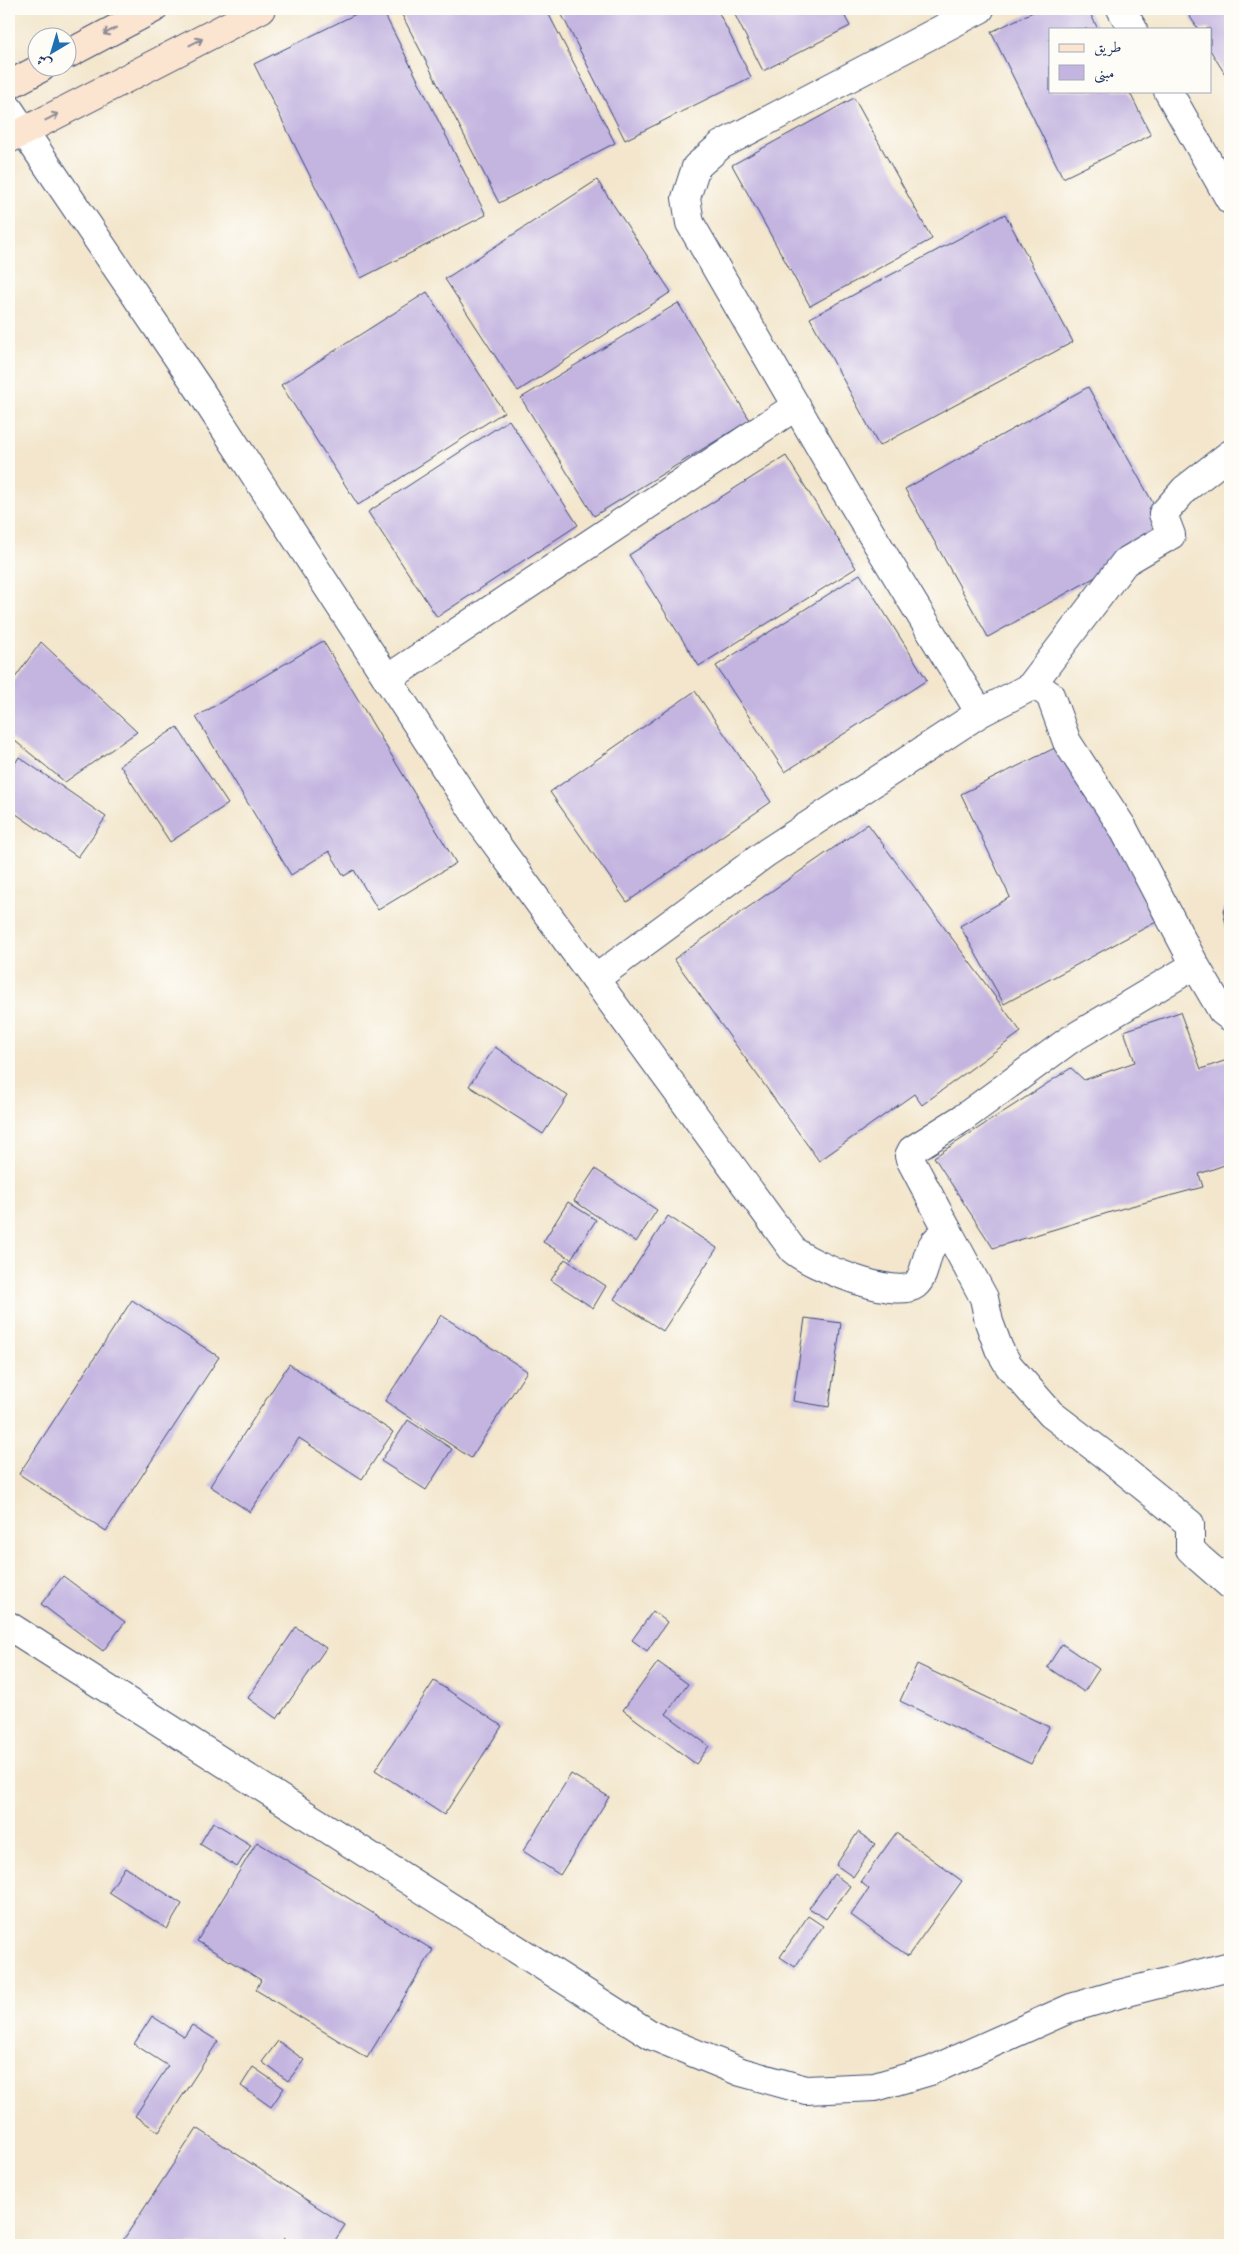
<svg xmlns="http://www.w3.org/2000/svg" width="1239" height="2254" font-family="'Sorts Mill Goudy',Amiri,serif">
<rect width="100%" height="100%" fill="#fdfcf7"/>
<filter id="ink" filterUnits="userSpaceOnUse"><feTurbulence type="fractalNoise" baseFrequency=".02" numOctaves="2"/><feDisplacementMap in="SourceGraphic" scale="10" xChannelSelector="R" yChannelSelector="G"/><feConvolveMatrix kernelMatrix="1 2 1 2 8 2 1 2 1" color-interpolation-filters="sRGB"/></filter>
<filter id="wash" filterUnits="userSpaceOnUse"><feTurbulence type="fractalNoise" baseFrequency=".0096" numOctaves="4" result="noise"/><feDisplacementMap in="SourceGraphic" scale="20" xChannelSelector="R" yChannelSelector="G"/><feGaussianBlur stdDeviation="1.12" result="paint"/><feColorMatrix in="noise" values="0 0 0 0 0 0 0 0 0 0 0 0 0 0 0 0 0 1.4 0 .05"/><feComposite in="paint" operator="in"/></filter>
<g filter="url(#wash)">
<rect width="100%" height="100%" fill="#f3e6cc"/>
<g id="blocks">
<!-- building -->
<g fill="#c3b4e0">
<polygon points="366,9 382,9 486,215 361,278 254,64"/>
<polygon points="399,9 546,9 615,143 499,203"/>
<polygon points="559,9 717,9 751,77 625,140"/>
<polygon points="732,9 841,9 850,26 763,71"/>
<polygon points="1039,9 1088,9 1098,29 1050,29 1050,91 1129,91 1151,135 1063,178 991,32"/>
<polygon points="1185,9 1230,9 1230,82 1210,50 1210,29 1198,29"/>
<polygon points="854,98 932,239 810,306 732,165"/>
<polygon points="597,180 671,292 518,391 445,279"/>
<polygon points="1005,214 1073,342 879,446 810,318"/>
<polygon points="427,292 504,412 358,505 281,385"/>
<polygon points="678,303 750,420 594,516 521,398"/>
<polygon points="1088,387 1171,535 988,637 905,489"/>
<polygon points="509,420 578,525 437,617 368,512"/>
<polygon points="786,456 856,568 699,666 629,555"/>
<polygon points="860,574 927,680 785,772 716,666"/>
<polygon points="323,641 456,863 378,910 354,870 344,876 329,851 291,875 196,717"/>
<polygon points="41,642 137,732 65,782 9,736 9,686"/>
<polygon points="695,691 771,802 627,902 550,792"/>
<polygon points="177,727 228,804 170,842 120,765"/>
<polygon points="1067,742 1156,922 1004,1004 960,926 1010,897 961,794"/>
<polygon points="19,757 106,817 78,857 9,809 9,773"/>
<polygon points="868,824 1021,1032 922,1105 914,1094 819,1161 674,959"/>
<polygon points="1230,903 1230,940 1229,940 1223,910"/>
<polygon points="1180,1012 1201,1069 1230,1059 1230,1163 1199,1174 1203,1187 1124,1208 993,1248 934,1157 1071,1068 1084,1080 1135,1062 1124,1031"/>
<polygon points="495,1047 568,1096 543,1134 469,1086"/>
<polygon points="595,1169 657,1210 636,1242 574,1201"/>
<polygon points="568,1202 596,1220 571,1259 543,1242"/>
<polygon points="668,1216 717,1248 663,1331 614,1299"/>
<polygon points="565,1259 606,1286 593,1308 551,1280"/>
<polygon points="132,1300 219,1357 106,1531 19,1474"/>
<polygon points="441,1315 527,1371 471,1458 385,1401"/>
<polygon points="805,1318 841,1323 829,1407 793,1401"/>
<polygon points="289,1364 393,1432 362,1479 299,1438 250,1512 210,1486"/>
<polygon points="408,1420 452,1449 426,1490 381,1461"/>
<polygon points="63,1576 125,1622 103,1651 41,1604"/>
<polygon points="653,1611 667,1622 647,1651 632,1640"/>
<polygon points="296,1627 326,1648 277,1719 248,1698"/>
<polygon points="1062,1644 1099,1669 1084,1692 1047,1667"/>
<polygon points="658,1662 688,1684 666,1714 709,1746 696,1764 623,1710"/>
<polygon points="917,1664 1049,1727 1031,1764 900,1701"/>
<polygon points="434,1681 502,1726 444,1815 375,1770"/>
<polygon points="571,1774 609,1797 560,1875 523,1851"/>
<polygon points="213,1822 251,1845 237,1867 200,1844"/>
<polygon points="858,1832 875,1844 853,1877 836,1865"/>
<polygon points="896,1833 962,1881 908,1956 851,1915 869,1889 861,1882"/>
<polygon points="257,1842 433,1950 367,2058 256,1990 261,1980 197,1941"/>
<polygon points="125,1867 182,1904 167,1929 109,1892"/>
<polygon points="834,1874 850,1886 826,1919 809,1908"/>
<polygon points="808,1916 823,1926 795,1967 780,1957"/>
<polygon points="152,2016 184,2037 192,2025 218,2041 159,2132 135,2116 168,2066 134,2044"/>
<polygon points="278,2041 304,2060 288,2081 262,2062"/>
<polygon points="253,2067 284,2088 271,2107 241,2086"/>
<polygon points="197,2128 345,2225 332,2245 294,2245 284,2238 279,2245 120,2245"/>
</g>
</g>
</g>
<g filter="url(#ink)">
<use href="#blocks" fill-opacity="0" stroke="#3b4a6e" stroke-width="1"/>
<g fill="none" stroke-linecap="round" stroke-linejoin="round">
<defs>
<g id="street">
<polyline points="1121,9 1133,29"/>
<polyline points="1168,91 1230,200"/>
<path d="M9,109L199,389L483,826L793,1250C810,1265 895,1300 915,1285C927,1275 924,1255 934,1243C937,1238 944,1235 948,1231L984,1298L989,1322L999,1349L1009,1366L1051,1414L1106,1456L1190,1524V1549L1199,1558L1230,1585"/>
<polyline points="387,679 796,406"/>
<polyline points="1030,687 1125,562 1171,535 1163,514 1185,489 1230,454"/>
<polyline points="980,713 1030,687 1038,687 1050,695 1067,742 1123,828 1195,965 1222,1011 1230,1017"/>
<polyline points="595,979 766,853 980,713 847,494 690,223 686,198 696,167 721,145 980,9"/>
<polyline points="948,1231 911,1161 909,1156 912,1150 963,1118 1068,1041 1195,965"/>
<polyline points="9,1626 653,2036 741,2072 806,2090 875,2087 930,2071 1071,2008 1119,1994 1230,1966"/>
</g>
<g id="secondary">
<polyline points="68,54 153,9"/>
<polyline points="9,85 41,68"/>
<polyline points="9,139 261,9"/>
</g>
</defs>
<!-- street casing -->
<use href="#street" stroke="#3b4a6e" stroke-width="30"/>
<!-- secondary casing -->
<use href="#secondary" stroke="#3b4a6e" stroke-width="30"/>
<!-- street -->
<use href="#street" stroke="#fff" stroke-width="28"/>
<!-- secondary -->
<use href="#secondary" stroke="#fce5d0" stroke-width="28"/>
</g>
<!-- one-way arrows -->
<defs><path id="oneway-shaft" d="M-6 0H5M1.5-3L5.5 0L1.5 3" fill="none" stroke-width="1.6" stroke-linecap="round" stroke-linejoin="round" transform="scale(1.25)"/></defs>
<g stroke="#8c8a97">
<use href="#oneway-shaft" transform="translate(110 31) rotate(152)"/>
<use href="#oneway-shaft" transform="translate(196 42) rotate(-27)"/>
<use href="#oneway-shaft" transform="translate(52 117) rotate(-27)"/>
</g>
</g>
<!-- margin -->
<rect width="1239" height="2254" fill="none" stroke="#fdfcf7" stroke-width="30"/>
<!-- legend -->
<rect x="1049" y="28" width="162" height="65" fill="#fdfcf7" stroke="#a3aaba"/>
<rect x="1059" y="44" width="25" height="8" fill="#fce5d0" stroke="#a3aaba"/>
<text x="1094" y="52" font-size="15" fill="#1b2f5e">طريق</text>
<rect x="1059" y="65" width="25" height="15" fill="#c3b4e0" stroke="#a3aaba"/>
<text x="1094" y="78" font-size="15" fill="#1b2f5e">مبنى</text>
<!-- north arrow -->
<g transform="translate(52 52) rotate(218)"><circle r="24" fill="#fdfcf7" stroke="#a3aaba"/>
<path d="M0-4L9 19L0 12L-9 19Z" fill="#1f6fb2"/>
<text y="-8" font-size="14" font-weight="bold" text-anchor="middle" fill="#1b2f5e">ش</text>
</g>
</svg>
